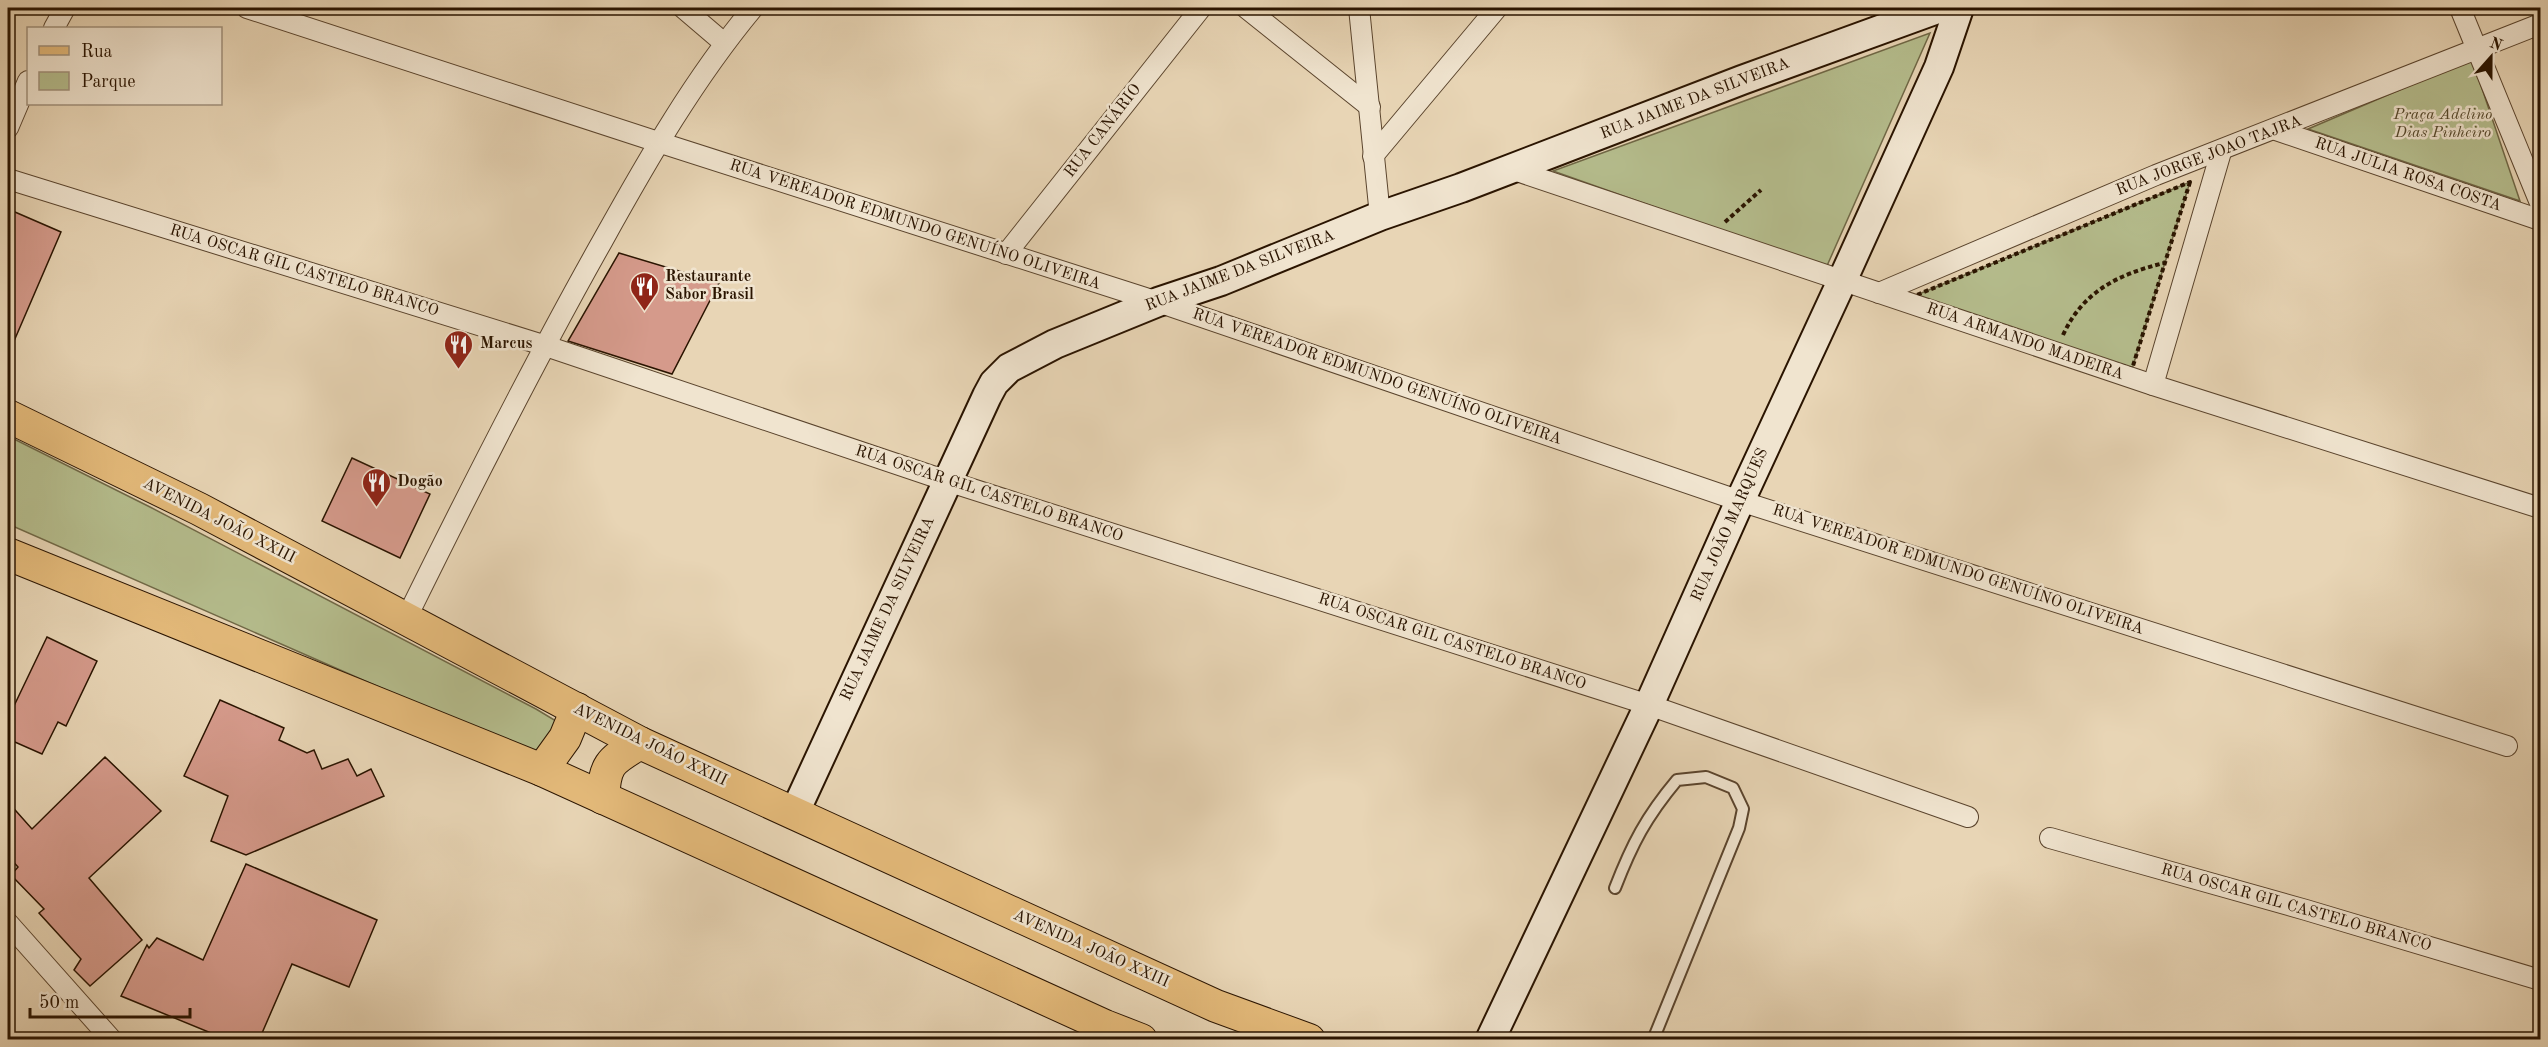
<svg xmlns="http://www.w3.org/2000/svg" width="2548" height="1047" font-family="'Old Standard TT',serif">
<rect width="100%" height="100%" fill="#e8d5b5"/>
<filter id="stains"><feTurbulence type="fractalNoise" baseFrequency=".00333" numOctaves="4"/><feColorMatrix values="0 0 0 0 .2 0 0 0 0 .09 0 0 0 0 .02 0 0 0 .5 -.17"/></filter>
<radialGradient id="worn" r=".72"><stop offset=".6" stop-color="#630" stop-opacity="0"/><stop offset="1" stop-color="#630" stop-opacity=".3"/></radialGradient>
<!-- green -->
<g fill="#b5bd8d" stroke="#706846" stroke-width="1.5">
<polygon points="1930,33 1826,268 1553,171"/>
<polygon points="2472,59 2520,201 2308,129"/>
<polygon points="2190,182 2132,369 1907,299"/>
<polygon points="8,436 150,507 536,709 561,724 543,752 513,746 8,524"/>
</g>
<!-- building -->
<g fill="#d59a8b" stroke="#2a1400" stroke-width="1.5">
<polygon points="8,209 61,232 8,355"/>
<polygon points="619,253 719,283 672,374 568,341"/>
<polygon points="352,458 430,494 400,558 322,521"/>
<polygon points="47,637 97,661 66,726 58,722 42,754 8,739 8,708 12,710"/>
<polygon points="220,700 284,728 279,740 307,753 314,750 322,769 348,759 357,776 371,769 384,796 246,855 211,841 228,796 184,776"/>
<polygon points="105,757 161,811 89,878 142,940 90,986 74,970 81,959 39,913 44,909 11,875 18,867 8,856 8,802 32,829"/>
<polygon points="246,864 377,920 349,987 292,964 259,1040 228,1040 121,996 147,945 149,948 157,938 203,960"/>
</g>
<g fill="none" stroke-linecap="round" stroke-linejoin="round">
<defs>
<path id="lane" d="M1615,888C1632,844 1646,817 1677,780L1706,777L1733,788L1743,809L1739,828L1653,1040"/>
<g id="street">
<polyline points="247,8 658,142 1158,302 1740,501 2507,746"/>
<polyline points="683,8 724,43"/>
<polyline points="1246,8 1370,107"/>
<polyline points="1359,8 1380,216"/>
<polyline points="2460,8 2540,203"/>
<polyline points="54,28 65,8"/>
<polyline points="8,128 28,81"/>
<polyline points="2276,130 2540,220"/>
<polyline points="1373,156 1497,8"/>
<polyline points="1511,169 2153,385 2540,508"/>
<polyline points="8,179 543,345 947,481 1649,705 1968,817"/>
<polyline points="1006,254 1201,8"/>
<polyline points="1879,293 2156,175 2540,24"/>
<polyline points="2153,385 2221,152"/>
<path d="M406,619C469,491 533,364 603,240C648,159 694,79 753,8"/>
<polyline points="2050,838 2306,910 2540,980"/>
<polyline points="8,923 112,1040"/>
</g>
<g id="secondary">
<polyline points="794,814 987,396 994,383 1009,368 1055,344 1158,302 1221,281 1380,216 1461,188 1742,80 1940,8"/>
<polyline points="1490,1040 1649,705 1740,501 1842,281 1939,67 1959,8"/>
</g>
<g id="primary">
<polyline points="8,416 199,509 640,743 1216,1006 1309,1040"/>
<polyline points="8,554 542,770 1105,1026 1141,1040"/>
<polyline points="542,770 565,738 577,709"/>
<path d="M603,798C605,762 611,761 640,743"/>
</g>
</defs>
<!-- lane casing -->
<use href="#lane" stroke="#5a442d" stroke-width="14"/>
<!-- street casing -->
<use href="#street" stroke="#5a442d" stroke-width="22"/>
<!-- secondary casing -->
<use href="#secondary" stroke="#2a1400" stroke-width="32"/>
<!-- primary casing -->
<use href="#primary" stroke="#2a1400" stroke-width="34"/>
<!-- path -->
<g stroke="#2a1400" stroke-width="4" stroke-dasharray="4.5 3" stroke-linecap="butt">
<polygon points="2190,182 2132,369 1907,299"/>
<polyline points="1725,222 1761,190"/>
<path d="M2063,335C2083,291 2119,274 2164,263"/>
</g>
<!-- lane -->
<use href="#lane" stroke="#f0e4cf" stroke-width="10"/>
<!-- street -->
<use href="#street" stroke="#f0e4cf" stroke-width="20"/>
<!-- secondary -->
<use href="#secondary" stroke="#f0e4cf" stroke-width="28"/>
<!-- primary -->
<use href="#primary" stroke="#e4ba7a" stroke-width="32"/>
</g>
<!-- icons -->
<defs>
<symbol id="restaurant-pin" viewBox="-11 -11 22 30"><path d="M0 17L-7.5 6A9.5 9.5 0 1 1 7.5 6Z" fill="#8f2418" stroke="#f0e4cf"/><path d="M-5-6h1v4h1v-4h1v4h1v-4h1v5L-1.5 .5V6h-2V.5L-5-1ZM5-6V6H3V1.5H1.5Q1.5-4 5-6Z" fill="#fff"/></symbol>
</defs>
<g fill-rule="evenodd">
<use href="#restaurant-pin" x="628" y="270" width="33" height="45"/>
<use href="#restaurant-pin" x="442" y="328" width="33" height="45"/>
<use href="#restaurant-pin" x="360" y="466" width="33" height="45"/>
</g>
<g text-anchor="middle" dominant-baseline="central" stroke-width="5" stroke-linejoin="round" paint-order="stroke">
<!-- street labels -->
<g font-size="16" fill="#2a1400" stroke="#f0e4cf">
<text transform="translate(1695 99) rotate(-21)">RUA JAIME DA SILVEIRA</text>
<text transform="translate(1103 131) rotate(-52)">RUA CANÁRIO</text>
<text transform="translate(2209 156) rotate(-21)">RUA JORGE JOAO TAJRA</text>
<text transform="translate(2408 175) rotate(19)">RUA JULIA ROSA COSTA</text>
<text transform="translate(915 225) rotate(18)">RUA VEREADOR EDMUNDO GENUÍNO OLIVEIRA</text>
<text transform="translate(304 271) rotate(17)">RUA OSCAR GIL CASTELO BRANCO</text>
<text transform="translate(1240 271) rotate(-21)">RUA JAIME DA SILVEIRA</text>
<text transform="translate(2025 342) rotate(19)">RUA ARMANDO MADEIRA</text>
<text transform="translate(1377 377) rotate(19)">RUA VEREADOR EDMUNDO GENUÍNO OLIVEIRA</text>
<text transform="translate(989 494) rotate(18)">RUA OSCAR GIL CASTELO BRANCO</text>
<text transform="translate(219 521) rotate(27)">AVENIDA JOÃO XXIII</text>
<text transform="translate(1730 525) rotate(-66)">RUA JOÃO MARQUES</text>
<text transform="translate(1958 570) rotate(18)">RUA VEREADOR EDMUNDO GENUÍNO OLIVEIRA</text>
<text transform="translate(888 609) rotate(-65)">RUA JAIME DA SILVEIRA</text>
<text transform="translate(1452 642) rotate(18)">RUA OSCAR GIL CASTELO BRANCO</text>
<text transform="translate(650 745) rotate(26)">AVENIDA JOÃO XXIII</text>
<text transform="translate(2296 908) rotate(16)">RUA OSCAR GIL CASTELO BRANCO</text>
<text transform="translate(1091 949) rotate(24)">AVENIDA JOÃO XXIII</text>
</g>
<!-- park labels -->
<g font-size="16" font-style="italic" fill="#54472a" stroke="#f0e4cf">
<text x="2443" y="115">Praça Adelino<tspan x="2443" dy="18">Dias Pinheiro</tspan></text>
</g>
<!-- poi labels -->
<g font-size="16" font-weight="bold" fill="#2a1400" stroke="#f0e4cf" text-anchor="start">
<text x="665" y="277">Restaurante<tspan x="665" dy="18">Sabor Brasil</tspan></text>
<text x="480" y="344">Marcus</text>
<text x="397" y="482">Dogão</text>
</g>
</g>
<!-- margin -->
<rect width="2548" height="1047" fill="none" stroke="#e8d5b5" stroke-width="30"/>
<rect x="9" y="9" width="2530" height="1029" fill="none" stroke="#2a1400" stroke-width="3"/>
<rect x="15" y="15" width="2518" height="1017" fill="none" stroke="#2a1400" stroke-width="1.5"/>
<!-- legend -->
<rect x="27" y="27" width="195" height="78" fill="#f0e4cf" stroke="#a1917c" stroke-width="1.5"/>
<rect x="39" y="46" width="30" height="9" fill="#e4ba7a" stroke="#a1917c" stroke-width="1.5"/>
<text x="81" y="57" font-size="18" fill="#2a1400">Rua</text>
<rect x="39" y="72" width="30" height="18" fill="#b5bd8d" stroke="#a1917c" stroke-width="1.5"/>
<text x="81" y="87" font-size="18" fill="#2a1400">Parque</text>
<!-- north arrow -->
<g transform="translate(2491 57) rotate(21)" stroke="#f0e4cf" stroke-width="4.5" paint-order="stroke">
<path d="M0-4.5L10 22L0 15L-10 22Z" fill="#2a1400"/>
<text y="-9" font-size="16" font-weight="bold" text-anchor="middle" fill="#2a1400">N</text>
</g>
<!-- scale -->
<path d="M30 1008v9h160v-9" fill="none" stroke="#2a1400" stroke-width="3"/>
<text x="39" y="1008" font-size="18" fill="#2a1400" stroke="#f0e4cf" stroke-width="4.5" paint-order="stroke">50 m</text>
<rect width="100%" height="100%" filter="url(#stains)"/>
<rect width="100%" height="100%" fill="url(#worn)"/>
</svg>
